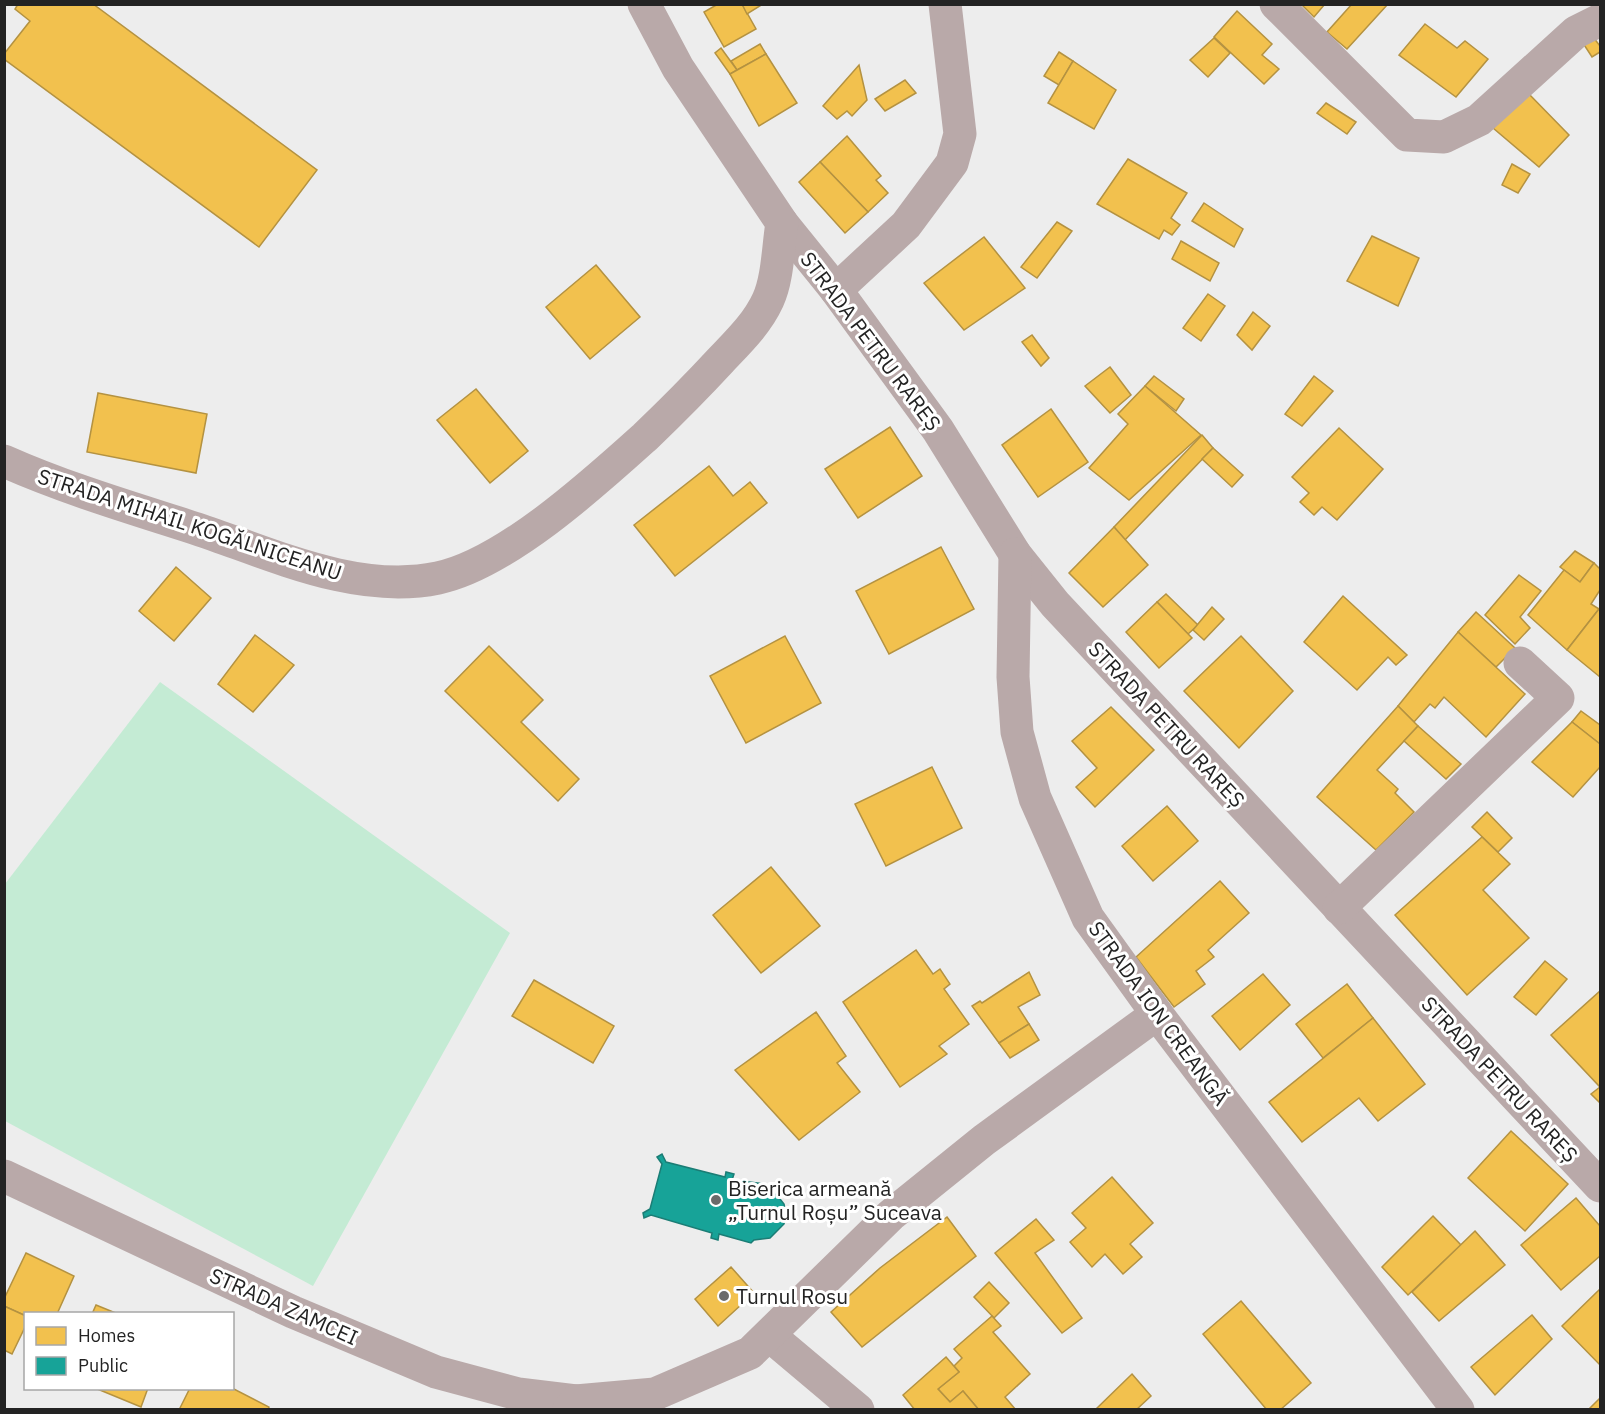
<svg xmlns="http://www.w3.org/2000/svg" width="1605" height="1414" font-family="'IBM Plex Sans',sans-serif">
<rect width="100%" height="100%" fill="#ededed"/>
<!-- green -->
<polygon fill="#c4ebd4" points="160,682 510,933 313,1286 5,1121 5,884"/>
<!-- homes -->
<g fill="#f2c14e" stroke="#b49241" stroke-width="1.5">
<polygon points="18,4 93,4 317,170 259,247 4,59 4,54 30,21 15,9"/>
<polygon points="718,4 742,4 756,29 724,47 704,12"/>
<polygon points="742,4 763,4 747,14"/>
<polygon points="1301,4 1325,4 1314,17"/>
<polygon points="1352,4 1388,4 1347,49 1327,32"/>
<polygon points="1237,11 1272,44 1262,55 1279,69 1264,84 1214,37"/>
<polygon points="1425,24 1457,48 1465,41 1488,59 1456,97 1399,55"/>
<polygon points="1587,29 1600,46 1600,52 1592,57 1579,37"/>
<polygon points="1214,38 1230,53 1208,77 1190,60"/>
<polygon points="760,44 766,54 737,70 731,61"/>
<polygon points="721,48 737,70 730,74 715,53"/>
<polygon points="1059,52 1073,61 1059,85 1044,76"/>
<polygon points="766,54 797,103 759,126 730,74"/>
<polygon points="1073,61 1116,90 1094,129 1048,103"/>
<polygon points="859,65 867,100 852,116 847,111 837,119 823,106"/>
<polygon points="905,80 916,93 885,111 875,99"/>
<polygon points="1528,93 1569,135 1539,167 1493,128"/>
<polygon points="1326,103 1356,122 1347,134 1317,113"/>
<polygon points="847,136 881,176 876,180 888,193 868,212 820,162"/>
<polygon points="1128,159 1187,193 1171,218 1180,225 1172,235 1164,230 1159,239 1097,204"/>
<polygon points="820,162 868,212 845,233 799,182"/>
<polygon points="1512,164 1530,174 1518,193 1502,185"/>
<polygon points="1204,203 1243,229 1234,247 1192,221"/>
<polygon points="1057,222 1072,231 1037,278 1021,267"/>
<polygon points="1372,236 1419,258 1398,306 1347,281"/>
<polygon points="984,237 1025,288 964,330 924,283"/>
<polygon points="1181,241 1219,263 1210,281 1172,259"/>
<polygon points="596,265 640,317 590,359 546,307"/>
<polygon points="1208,294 1225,306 1201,341 1183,328"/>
<polygon points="1253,312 1270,326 1252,350 1237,335"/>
<polygon points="1032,335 1049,358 1041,366 1022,342"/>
<polygon points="1110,367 1131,395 1110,413 1085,386"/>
<polygon points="1154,376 1184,399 1176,411 1145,386"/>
<polygon points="1314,376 1333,391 1302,426 1285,414"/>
<polygon points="1145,386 1201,435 1129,500 1089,468 1128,424 1118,414"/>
<polygon points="476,389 528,451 490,483 437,420"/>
<polygon points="98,393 207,414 196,473 87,452"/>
<polygon points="1051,409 1088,462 1038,497 1002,445"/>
<polygon points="890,427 922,476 858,518 825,469"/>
<polygon points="1339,428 1383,469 1337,520 1322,507 1314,515 1300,502 1309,493 1292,477"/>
<polygon points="1202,435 1213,448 1125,540 1114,527"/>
<polygon points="1213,448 1243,475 1232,487 1202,459"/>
<polygon points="709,466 733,496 750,482 767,503 675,576 634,525"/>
<polygon points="1114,527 1148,565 1103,607 1069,573"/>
<polygon points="941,547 974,609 889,654 856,591"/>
<polygon points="1575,551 1594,563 1580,582 1560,567"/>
<polygon points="1594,563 1600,569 1600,590 1591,604 1599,609 1567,650 1528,615 1564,570 1580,582"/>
<polygon points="176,567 211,598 174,641 139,611"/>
<polygon points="1519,575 1541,591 1520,617 1530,628 1515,644 1485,615"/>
<polygon points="1166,594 1198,625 1188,634 1157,602"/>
<polygon points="1343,596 1407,655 1396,665 1388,657 1357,690 1304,642"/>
<polygon points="1157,602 1192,638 1159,668 1126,632"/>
<polygon points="1212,607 1224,619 1204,640 1193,630"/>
<polygon points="1599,609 1600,610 1600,677 1567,650"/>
<polygon points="1476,612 1515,648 1496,667 1458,632"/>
<polygon points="1458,632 1525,694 1486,737 1444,697 1435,708 1430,704 1414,722 1398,706"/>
<polygon points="255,635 294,665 253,712 218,684"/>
<polygon points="785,636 821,703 746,743 710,676"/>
<polygon points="1241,636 1293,691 1239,748 1184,691"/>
<polygon points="489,646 543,700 521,722 579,779 558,801 445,691"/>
<polygon points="1398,706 1418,726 1377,770 1398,789 1395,793 1414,812 1376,850 1317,797"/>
<polygon points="1111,707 1154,750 1095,807 1076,787 1097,768 1072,741"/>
<polygon points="1581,711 1600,725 1600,744 1572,722"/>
<polygon points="1572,722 1600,744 1600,767 1573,797 1532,762"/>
<polygon points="1418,726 1461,764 1446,779 1404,741"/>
<polygon points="932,767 962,828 886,866 855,804"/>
<polygon points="1167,806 1198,841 1153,881 1122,846"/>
<polygon points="1487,812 1512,838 1498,852 1472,827"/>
<polygon points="1482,837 1510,864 1483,890 1529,938 1467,995 1395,915"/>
<polygon points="771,867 820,926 761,973 713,915"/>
<polygon points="1220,881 1249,913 1208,950 1214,957 1196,971 1205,984 1174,1007 1136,957"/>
<polygon points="916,950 933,974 940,969 950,984 944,989 969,1024 939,1046 947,1054 900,1087 843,1002"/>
<polygon points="1545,961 1567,979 1536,1015 1514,997"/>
<polygon points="1029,972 1040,995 1018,1007 1029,1024 999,1043 972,1006 980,1001 982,1003"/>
<polygon points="1263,974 1290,1005 1240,1050 1212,1016"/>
<polygon points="534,980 614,1026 593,1063 512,1016"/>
<polygon points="1347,984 1373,1018 1323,1058 1296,1024"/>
<polygon points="1600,991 1600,1087 1551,1035"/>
<polygon points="816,1012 846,1056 837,1063 860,1092 799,1140 735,1070"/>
<polygon points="1373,1018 1425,1084 1378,1121 1359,1098 1302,1142 1269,1102"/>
<polygon points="1029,1024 1039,1040 1010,1058 999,1043"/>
<polygon points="1600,1087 1600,1103 1591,1094"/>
<polygon points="1511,1131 1568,1184 1525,1231 1468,1178"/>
<polygon points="1112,1177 1153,1223 1130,1244 1142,1257 1123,1274 1105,1254 1092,1267 1070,1242 1086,1228 1072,1213"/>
<polygon points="1576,1198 1600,1226 1600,1256 1561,1290 1521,1245"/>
<polygon points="1433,1216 1461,1245 1408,1295 1382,1267"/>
<polygon points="947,1217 976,1256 862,1347 831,1312 880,1268"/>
<polygon points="1036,1219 1054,1240 1035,1253 1082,1318 1062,1333 995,1253"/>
<polygon points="1475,1231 1505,1265 1439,1321 1412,1292"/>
<polygon points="26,1253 74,1276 57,1314 26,1314 26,1316 4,1306 4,1299"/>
<polygon points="731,1267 754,1293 718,1326 695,1299"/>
<polygon points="989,1282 1009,1303 994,1318 974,1297"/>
<polygon points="1600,1289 1600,1365 1562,1326"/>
<polygon points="1241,1301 1311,1383 1280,1410 1267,1410 1203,1334"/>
<polygon points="96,1305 118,1314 92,1314"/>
<polygon points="4,1306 26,1316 26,1325 12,1354 4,1350"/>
<polygon points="1532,1315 1552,1339 1495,1395 1471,1367"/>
<polygon points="992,1316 1001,1326 993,1332 1030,1374 1005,1397 1016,1410 979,1410 963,1391 950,1402 938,1389 959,1372 954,1366 962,1358 954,1349"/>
<polygon points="946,1357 959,1372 938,1389 950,1402 963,1391 979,1410 915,1410 903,1395"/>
<polygon points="1132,1374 1151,1396 1136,1410 1095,1410"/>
<polygon points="95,1388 148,1388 141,1407"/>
<polygon points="190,1388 232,1388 269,1407 268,1410 179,1410"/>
<polygon points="1600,1398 1600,1410 1588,1410"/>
</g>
<!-- public -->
<polygon fill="#17a398" stroke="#1b7d75" stroke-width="1.5" points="662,1154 666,1162 725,1177 726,1172 734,1174 732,1180 765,1184 764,1189 777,1195 784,1204 786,1213 784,1224 770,1238 754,1240 751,1243 719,1234 718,1240 711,1238 712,1233 651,1215 644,1218 643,1213 650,1209 662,1164 657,1157"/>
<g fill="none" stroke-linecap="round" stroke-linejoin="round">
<!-- minor -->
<g stroke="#b9a9a9" stroke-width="33">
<polyline points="1276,4 1407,135 1444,137 1479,120 1576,32 1600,20"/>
<polyline points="782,223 836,290 938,430 1015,554 1055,604 1600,1186"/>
<polyline points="836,290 906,225 952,163 960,134 945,4"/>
<polyline points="1015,554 1013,677 1017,732 1035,798 1088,918 1157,1014 1458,1410"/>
<polyline points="1339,908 1558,698 1520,663"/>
<polyline points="4,1176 293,1312 436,1372 518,1394 576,1401"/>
<polyline points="770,1336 858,1410"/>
<polyline points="569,1410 576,1401 655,1394 750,1353 891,1215 984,1140 1157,1014"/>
</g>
<!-- tertiary -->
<path stroke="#b9a9a9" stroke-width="33" d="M4,461C67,489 132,508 197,529C272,554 357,595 438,578C505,564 594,483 645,437C671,412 696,387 720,361C738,342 757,324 768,300C778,278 778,247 782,223L678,68L644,4"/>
</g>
<!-- markers -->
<g fill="#6a6a6a" stroke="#fff" stroke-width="2">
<circle cx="716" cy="1200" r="6"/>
<circle cx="724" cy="1296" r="6"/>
</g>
<g text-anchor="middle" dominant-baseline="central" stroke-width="6" stroke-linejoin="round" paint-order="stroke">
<!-- street labels -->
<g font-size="21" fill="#232323" stroke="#fff">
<text transform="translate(871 341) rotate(53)">STRADA PETRU RAREȘ</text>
<text transform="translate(190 524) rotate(18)">STRADA MIHAIL KOGĂLNICEANU</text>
<text transform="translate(1167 724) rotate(47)">STRADA PETRU RAREȘ</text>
<text transform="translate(1159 1013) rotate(54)">STRADA ION CREANGĂ</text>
<text transform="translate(1500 1079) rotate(47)">STRADA PETRU RAREȘ</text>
<text transform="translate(284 1306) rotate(24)">STRADA ZAMCEI</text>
</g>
<!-- poi labels -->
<g font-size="21" fill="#232323" stroke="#fff" text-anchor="start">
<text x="728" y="1188">Biserica armeană<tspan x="728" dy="24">„Turnul Roșu” Suceava</tspan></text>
<text x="736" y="1296">Turnul Rosu</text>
</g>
</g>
<!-- border -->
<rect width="1605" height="1414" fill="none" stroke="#232323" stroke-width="12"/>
<!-- legend -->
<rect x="24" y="1312" width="210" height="78" fill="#ffffff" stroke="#a7a7a7" stroke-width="1.5"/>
<rect x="36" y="1327" width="30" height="18" fill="#f2c14e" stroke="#a7a7a7" stroke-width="1.5"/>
<text x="78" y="1342" font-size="18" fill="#232323">Homes</text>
<rect x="36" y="1357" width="30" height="18" fill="#17a398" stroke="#a7a7a7" stroke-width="1.5"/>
<text x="78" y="1372" font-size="18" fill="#232323">Public</text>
</svg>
